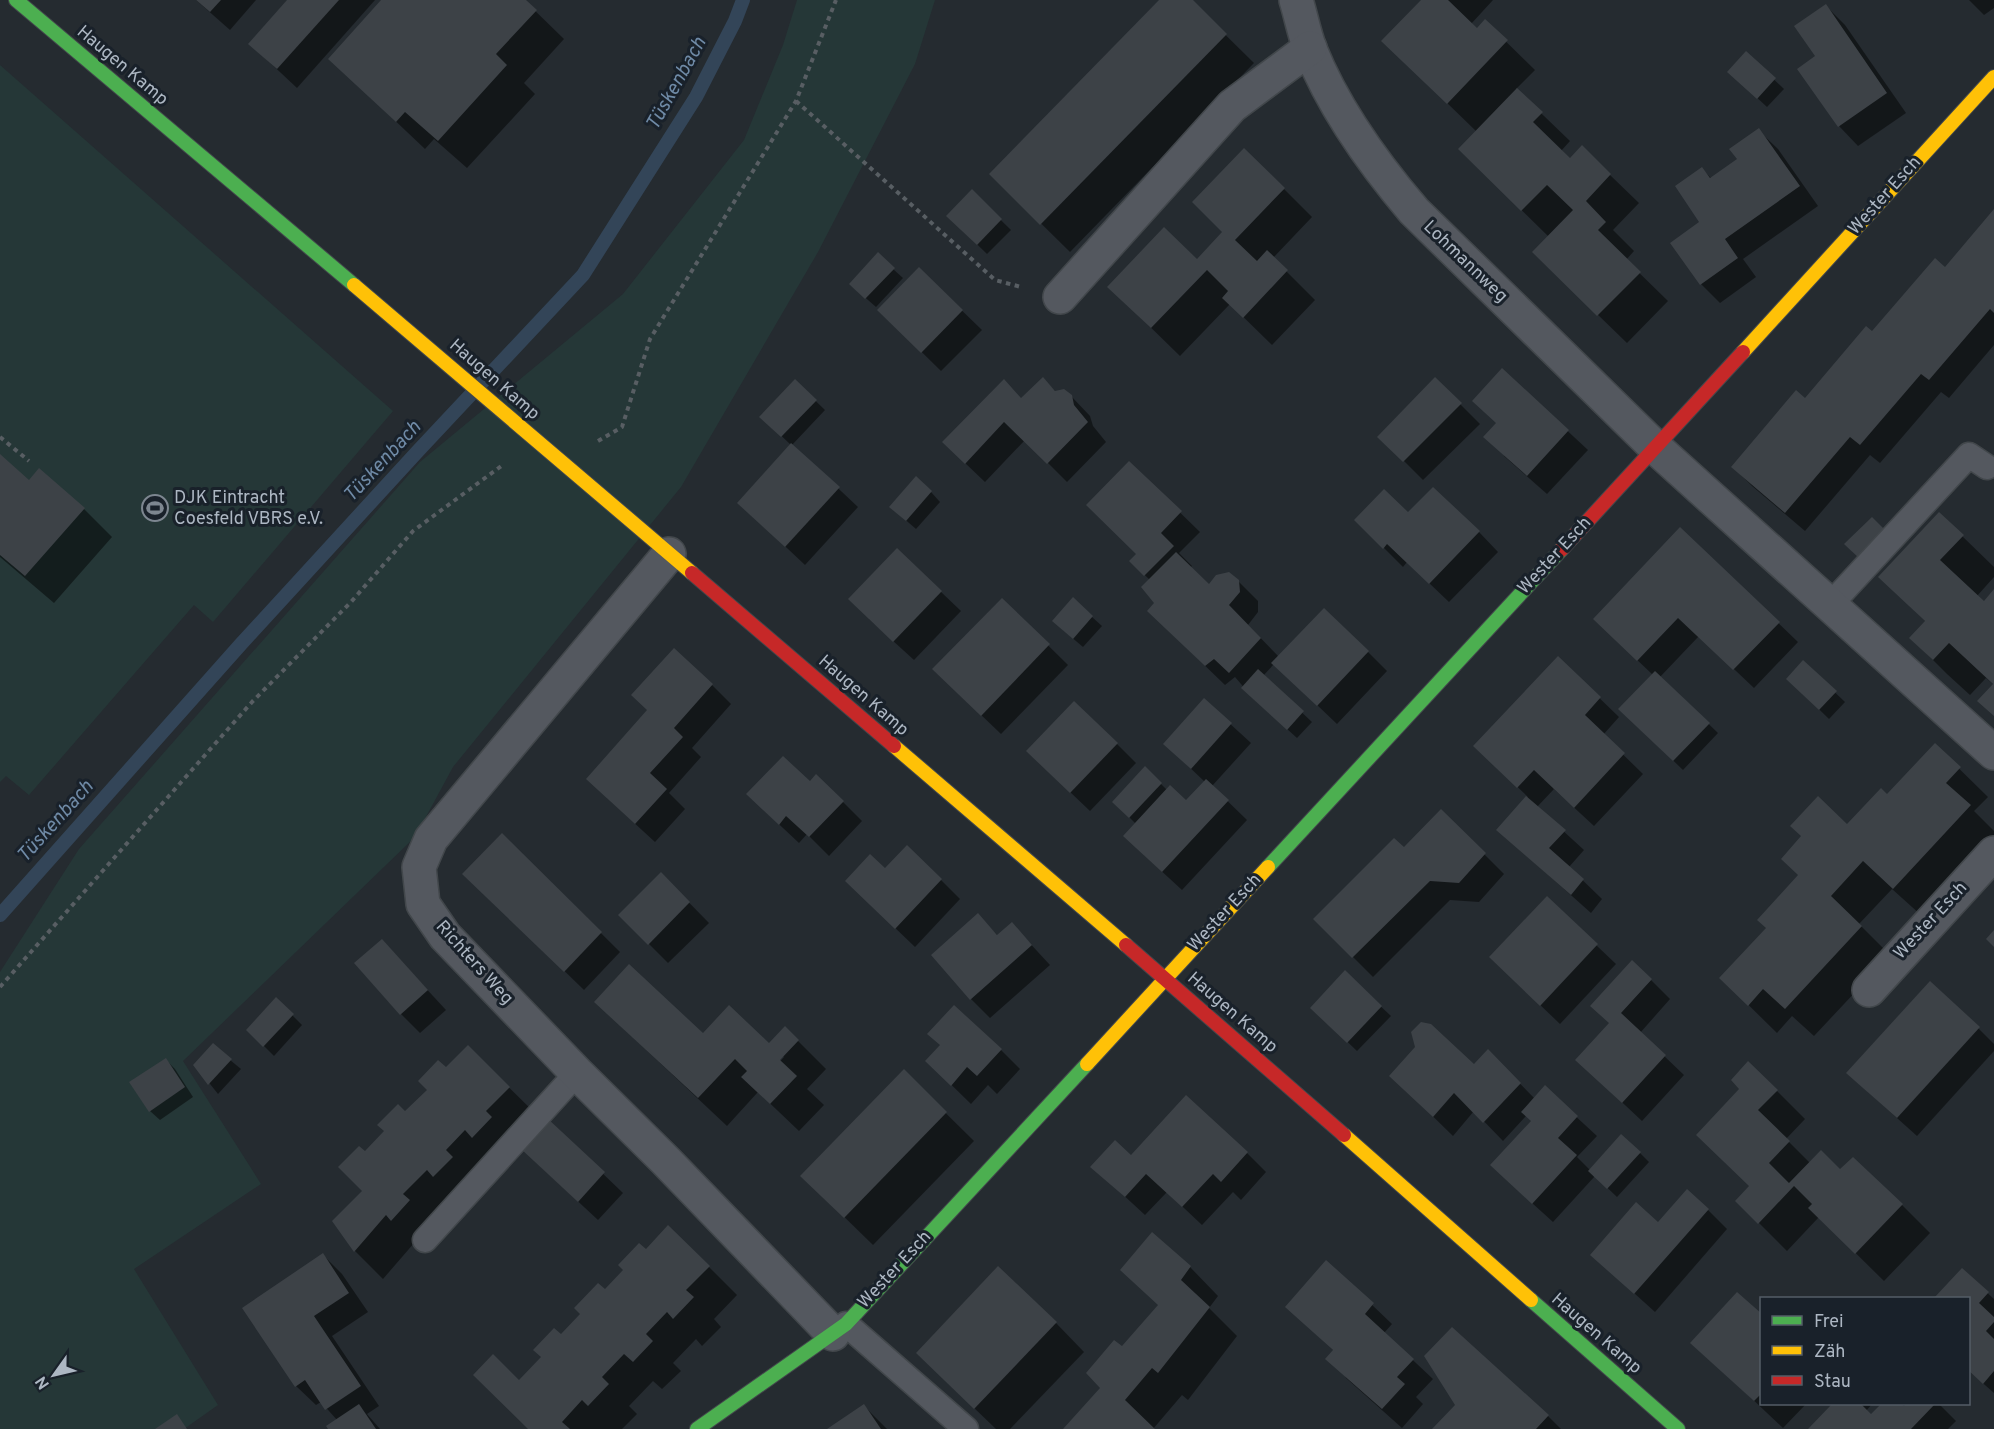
<svg xmlns="http://www.w3.org/2000/svg" width="1994" height="1429" font-family="Overpass,sans-serif">
<rect width="100%" height="100%" fill="#252b30"/>
<!-- green -->
<g fill="#253737">
<polygon points="797,0 935,0 915,64 818,252 681,487 453,767 415,837 183,1061 261,1184 134,1269 218,1405 184,1429 0,1429 0,972 79,849 420,462 623,294 744,140 783,45"/>
<polygon points="0,65 393,411 213,622 194,605 29,795 6,776 0,782"/>
</g>
<!-- shadow -->
<g fill="#0007" fill-rule="evenodd">
<polygon points="196,0 256,0 230,30"/>
<polygon points="289,0 375,0 297,88 250,44"/>
<polygon points="383,0 524,0 564,39 524,83 535,94 467,168 434,139 425,149 330,59"/>
<polygon points="1161,0 1190,0 1254,63 1070,252 991,174"/>
<polygon points="1423,0 1493,0 1471,24 1477,30 1485,21 1535,70 1516,89 1570,141 1561,151 1570,160 1582,148 1639,203 1613,230 1634,251 1626,260 1668,301 1627,343 1562,280 1549,237 1488,177 1477,132 1412,69"/>
<polygon points="1969,0 1994,0 1994,8 1984,15"/>
<polygon points="1826,6 1845,25 1906,113 1858,146 1839,126 1817,57"/>
<polygon points="1746,53 1784,89 1767,107 1739,81"/>
<polygon points="1758,130 1778,149 1818,206 1743,259 1756,277 1720,303 1701,284 1702,169 1712,179 1739,160"/>
<polygon points="1284,189 1312,217 1273,258 1315,300 1272,345 1230,304 1180,356 1138,315 1197,261"/>
<polygon points="972,192 1011,230 987,254 948,216"/>
<polygon points="1994,211 1994,345 1949,398 1941,392 1880,463 1870,455 1805,531 1752,486 1733,467 1805,400 1872,333 1945,269"/>
<polygon points="893,269 903,278 876,307 860,293"/>
<polygon points="919,269 982,330 941,371 879,310"/>
<polygon points="1502,370 1588,450 1547,494 1504,456 1497,424"/>
<polygon points="1043,379 1056,392 1071,396 1090,416 1093,426 1106,442 1067,482 1025,440 985,482 964,462"/>
<polygon points="1435,379 1480,424 1423,480 1379,436"/>
<polygon points="795,381 825,410 792,445 858,507 805,565 739,503 791,445 771,426"/>
<polygon points="0,456 29,482 84,509 112,537 54,603 0,557"/>
<polygon points="1129,463 1200,532 1179,553 1192,566 1190,568 1209,586 1238,581 1258,601 1258,612 1248,625 1279,657 1368,652 1387,671 1337,724 1274,664 1263,676 1312,722 1297,738 1253,698 1235,677 1225,685 1168,630 1156,602 1150,580 1131,562 1138,555"/>
<polygon points="931,492 940,502 916,529 901,516"/>
<polygon points="1408,514 1479,532 1498,552 1449,602 1407,562 1403,567 1356,520"/>
<polygon points="1680,529 1798,642 1754,688 1699,636 1660,677 1718,733 1683,770 1620,709 1653,675 1614,638"/>
<polygon points="1962,536 1994,567 1994,577 1977,596 1984,603 1994,592 1994,715 1994,685 1986,678 1970,695 1947,674 1911,638 1926,622 1880,577"/>
<polygon points="897,550 961,611 914,660 869,619"/>
<polygon points="1002,600 1068,665 1001,734 954,689"/>
<polygon points="1092,617 1102,626 1083,647 1063,630"/>
<polygon points="1558,658 1619,717 1603,735 1643,774 1594,826 1554,789 1537,807 1584,850 1569,867 1602,899 1591,913 1498,830 1528,797 1494,765"/>
<polygon points="1803,662 1845,702 1829,719 1788,679"/>
<polygon points="712,685 731,704 692,748 701,757 669,793 685,809 655,842 607,798 649,711"/>
<polygon points="1204,700 1251,743 1212,786 1247,820 1182,890 1144,855 1136,824 1114,802 1145,768 1167,790 1186,803 1205,782 1185,763"/>
<polygon points="1117,744 1136,763 1090,811 1047,770"/>
<polygon points="1935,745 1988,797 1974,811 1994,831 1994,839 1922,916 1892,889 1859,924 1890,955 1814,1036 1792,1016 1777,1033 1721,978 1768,928 1847,827 1887,796"/>
<polygon points="810,783 843,802 862,821 829,856 807,834 799,843 767,813"/>
<polygon points="1441,811 1504,874 1479,902 1450,900 1373,977 1315,919 1404,849"/>
<polygon points="502,835 620,952 584,990 484,893"/>
<polygon points="885,870 941,880 960,899 915,947 866,900"/>
<polygon points="661,874 709,923 668,963 620,915"/>
<polygon points="978,915 998,936 1012,924 1050,965 990,1018 971,999"/>
<polygon points="382,941 446,1010 420,1033 401,1014"/>
<polygon points="1596,945 1616,964 1560,1024 1510,976"/>
<polygon points="1345,973 1391,1016 1357,1051 1312,1008"/>
<polygon points="1651,980 1670,999 1640,1033 1684,1075 1642,1121 1577,1060"/>
<polygon points="276,999 302,1025 274,1056 248,1030"/>
<path d="M785,1028L826,1069L807,1089L824,1105L799,1131L758,1092L727,1126L625,1030L769,1045ZM782,1055L784,1057L776,1066Z"/>
<polygon points="1978,1028 1994,1044 1994,1051 1917,1136 1868,1092"/>
<polygon points="213,1046 241,1069 218,1094 195,1065"/>
<polygon points="468,1047 538,1116 415,1242 383,1279 355,1251 334,1221 364,1191 365,1153 429,1090"/>
<polygon points="1001,1050 1020,1069 997,1094 988,1085 971,1104 927,1061"/>
<polygon points="1488,1051 1535,1099 1545,1088 1597,1136 1577,1157 1590,1170 1640,1153 1649,1162 1617,1197 1595,1176 1553,1222 1512,1185 1533,1121 1527,1115 1503,1141 1474,1111 1453,1136 1411,1095 1474,1066"/>
<polygon points="165,1059 175,1069 193,1097 160,1120 150,1111"/>
<polygon points="904,1072 974,1141 873,1245 831,1204"/>
<polygon points="1777,1091 1805,1119 1786,1139 1810,1163 1840,1171 1902,1205 1930,1233 1884,1281 1819,1217 1787,1251 1737,1201 1750,1186 1698,1135"/>
<polygon points="547,1120 623,1193 598,1220 541,1167"/>
<polygon points="1247,1153 1266,1172 1241,1200 1233,1192 1202,1225 1167,1192 1145,1215 1093,1167 1131,1157"/>
<polygon points="1708,1210 1727,1229 1655,1312 1592,1255 1658,1224"/>
<polygon points="646,1251 709,1267 737,1295 714,1319 721,1327 702,1346 696,1339 673,1363 681,1371 662,1389 653,1381 629,1406 637,1414 622,1429 529,1429 519,1382 561,1336"/>
<polygon points="323,1255 342,1274 368,1312 332,1336 379,1406 367,1414 380,1429 330,1429 337,1420 321,1402 316,1405 296,1386 244,1308"/>
<polygon points="1327,1262 1392,1324 1384,1333 1433,1379 1416,1397 1423,1404 1402,1428 1346,1378 1334,1351 1287,1307"/>
<polygon points="1190,1267 1218,1296 1209,1308 1237,1336 1188,1400 1182,1395 1153,1429 1065,1429 1102,1388 1123,1348"/>
<polygon points="1962,1270 1994,1299 1994,1393 1968,1370 1968,1298 1936,1298"/>
<polygon points="1762,1316 1762,1404 1806,1404 1783,1428 1692,1342"/>
<polygon points="1056,1323 1084,1352 1010,1429 996,1429 946,1381"/>
<polygon points="1452,1329 1548,1416 1561,1429 1434,1429 1457,1405"/>
<polygon points="1834,1404 1872,1404 1866,1411 1871,1416 1883,1404 1899,1404 1904,1408 1908,1404 1939,1404 1956,1421 1948,1429 1810,1429"/>
<polygon points="864,1406 887,1429 829,1429"/>
</g>
<g fill="none" stroke-linecap="round" stroke-linejoin="round">
<!-- stream -->
<polyline stroke="#334558" stroke-width="14" points="0,915 241,644 417,452 583,275 696,97 735,21 743,0"/>
</g>
<!-- building -->
<g fill="#3d4247">
<polygon points="196,0 221,0 210,12"/>
<polygon points="287,0 339,0 277,69 248,44"/>
<polygon points="381,0 526,0 537,10 496,54 507,65 438,141 405,112 396,122 328,59"/>
<polygon points="1159,0 1193,0 1227,34 1040,225 989,174"/>
<polygon points="1421,0 1448,0 1477,28 1485,19 1508,40 1447,104 1381,41"/>
<polygon points="1826,4 1887,93 1838,127 1797,69 1815,56 1794,26"/>
<polygon points="1746,51 1776,78 1757,99 1727,72"/>
<polygon points="1517,88 1543,112 1533,122 1570,158 1582,145 1611,174 1586,201 1606,222 1598,230 1641,272 1597,316 1532,252 1573,210 1547,185 1521,211 1458,149"/>
<polygon points="1759,128 1800,186 1725,239 1738,258 1700,285 1670,243 1699,222 1675,186 1702,167 1710,178 1737,159 1729,149"/>
<polygon points="1244,148 1285,188 1235,240 1257,261 1267,250 1288,270 1243,318 1222,298 1228,291 1207,270 1151,328 1107,287 1164,227 1197,259 1222,232 1192,202"/>
<polygon points="972,189 1002,219 977,245 946,216"/>
<polygon points="1994,209 1994,313 1990,309 1929,380 1921,374 1860,445 1850,437 1785,513 1731,467 1796,390 1805,398 1866,326 1872,331 1935,258 1945,267"/>
<polygon points="878,252 895,268 865,299 849,284"/>
<polygon points="919,267 963,310 921,353 877,310"/>
<polygon points="1502,368 1569,430 1527,476 1483,437 1496,423 1472,401"/>
<polygon points="1043,377 1055,391 1064,389 1072,395 1074,405 1088,422 1047,464 1004,422 965,464 942,442 1004,379 1021,398"/>
<polygon points="1435,377 1462,403 1403,462 1377,437"/>
<polygon points="795,379 817,400 781,437 759,417"/>
<polygon points="791,443 840,487 785,547 737,503"/>
<polygon points="0,454 29,480 39,468 85,508 25,576 0,555"/>
<polygon points="1129,461 1182,511 1161,533 1174,546 1144,576 1129,561 1136,554 1086,505"/>
<polygon points="916,476 932,491 906,521 889,507"/>
<polygon points="1433,487 1480,531 1429,584 1387,544 1383,549 1354,520 1384,489 1408,512"/>
<polygon points="1939,512 1964,535 1940,560 1984,601 1994,589 1994,716 1977,701 1993,684 1949,643 1933,660 1909,638 1925,621 1878,577"/>
<polygon points="1872,517 1887,532 1860,559 1844,544"/>
<polygon points="1680,527 1780,622 1733,670 1678,618 1637,661 1593,619"/>
<polygon points="897,548 942,591 893,642 848,599"/>
<polygon points="1176,552 1209,584 1216,575 1229,572 1239,580 1240,592 1229,605 1261,638 1229,673 1214,659 1205,666 1147,611 1154,603 1141,587"/>
<polygon points="1073,597 1093,616 1073,639 1052,621"/>
<polygon points="1002,598 1050,644 981,716 932,669"/>
<polygon points="1324,608 1369,651 1317,706 1271,663"/>
<polygon points="674,648 713,684 674,728 683,737 650,773 667,789 635,824 586,779 647,710 631,695"/>
<polygon points="1558,656 1601,697 1585,715 1625,753 1574,808 1534,770 1517,788 1473,746"/>
<polygon points="1803,660 1837,691 1819,710 1786,679"/>
<polygon points="1258,669 1304,711 1287,730 1241,688"/>
<polygon points="1655,671 1710,723 1673,761 1618,709"/>
<polygon points="1204,698 1232,723 1191,769 1163,744"/>
<polygon points="1074,701 1118,743 1070,793 1026,751"/>
<polygon points="1935,743 1961,767 1946,783 1971,805 1893,889 1863,861 1831,896 1862,926 1785,1009 1763,989 1748,1006 1719,978 1766,928 1757,920 1798,875 1781,859 1801,836 1790,826 1818,796 1847,824 1881,788 1887,794"/>
<polygon points="783,756 810,781 816,774 844,801 809,837 786,816 779,825 746,794"/>
<polygon points="1145,766 1162,783 1129,818 1112,802"/>
<polygon points="1206,779 1229,800 1162,872 1123,836 1170,785 1186,800"/>
<polygon points="1526,796 1566,830 1549,848 1584,879 1571,895 1496,830"/>
<polygon points="1441,809 1486,853 1459,883 1430,881 1352,958 1313,919 1394,838 1404,847"/>
<polygon points="502,833 602,932 564,972 462,874"/>
<polygon points="907,845 942,879 895,929 845,881 870,854 885,868"/>
<polygon points="661,872 690,902 648,945 618,915"/>
<polygon points="1547,896 1598,944 1540,1006 1489,957"/>
<polygon points="978,913 997,935 1012,922 1032,945 970,1000 931,955"/>
<polygon points="1994,930 1994,947 1986,939"/>
<polygon points="382,939 428,990 400,1015 354,963"/>
<polygon points="1632,960 1652,979 1621,1013 1666,1055 1622,1103 1575,1060 1609,1023 1590,1006"/>
<polygon points="629,964 703,1033 729,1005 769,1043 785,1026 799,1040 780,1060 797,1076 770,1104 741,1077 747,1071 735,1059 698,1098 594,1002"/>
<polygon points="1345,970 1382,1006 1347,1043 1310,1008"/>
<polygon points="1930,981 1980,1027 1897,1118 1846,1073"/>
<polygon points="276,997 294,1014 263,1047 246,1030"/>
<polygon points="954,1005 1002,1049 977,1076 967,1067 951,1086 925,1061 940,1045 927,1034"/>
<polygon points="1421,1022 1431,1024 1474,1064 1488,1049 1521,1083 1483,1123 1454,1093 1433,1117 1389,1076 1415,1047 1411,1032"/>
<polygon points="213,1043 232,1059 208,1085 193,1065"/>
<polygon points="468,1045 510,1087 486,1111 492,1117 472,1138 465,1130 446,1150 453,1157 433,1177 427,1170 403,1194 410,1200 391,1221 386,1215 354,1252 332,1221 362,1191 338,1167 359,1146 365,1151 384,1131 377,1125 398,1104 405,1111 427,1090 418,1081 438,1060 446,1067"/>
<polygon points="166,1058 185,1087 149,1112 129,1082"/>
<polygon points="1748,1061 1778,1090 1758,1110 1790,1141 1769,1163 1789,1183 1821,1150 1840,1169 1853,1157 1903,1204 1855,1254 1808,1208 1812,1204 1794,1186 1758,1224 1735,1201 1749,1186 1696,1135 1739,1089 1731,1080"/>
<polygon points="904,1069 947,1112 844,1218 800,1176"/>
<polygon points="1545,1085 1578,1116 1558,1138 1577,1155 1532,1204 1490,1165 1531,1121 1521,1112"/>
<polygon points="1186,1095 1248,1152 1221,1182 1213,1174 1182,1207 1146,1174 1125,1197 1090,1167 1115,1140 1131,1155"/>
<polygon points="547,1118 605,1172 578,1202 520,1148"/>
<polygon points="1621,1134 1641,1152 1607,1189 1588,1171"/>
<polygon points="1687,1189 1709,1209 1634,1294 1590,1255 1636,1202 1658,1222"/>
<polygon points="668,1225 710,1266 686,1290 694,1297 673,1319 667,1312 646,1334 653,1341 633,1362 624,1354 602,1377 609,1384 588,1406 582,1400 562,1422 570,1429 528,1429 473,1375 493,1354 519,1380 541,1357 533,1350 554,1328 561,1334 580,1314 574,1308 598,1283 605,1289 623,1270 618,1265 639,1243 646,1249"/>
<polygon points="1152,1232 1191,1266 1181,1280 1210,1307 1158,1373 1152,1368 1125,1400 1155,1429 1063,1429 1100,1388 1086,1373 1114,1340 1122,1346 1158,1305 1120,1270"/>
<polygon points="323,1253 349,1293 314,1316 361,1386 325,1410 305,1380 295,1387 242,1308"/>
<polygon points="1326,1260 1374,1303 1365,1314 1414,1359 1397,1377 1405,1384 1382,1409 1325,1359 1333,1350 1285,1307"/>
<polygon points="998,1266 1057,1322 974,1409 916,1353"/>
<polygon points="1962,1268 1989,1292 1979,1303 1994,1317 1994,1322 1986,1331 1994,1339 1994,1371 1983,1384 1968,1370 1968,1298 1934,1298"/>
<polygon points="1737,1292 1762,1314 1762,1393 1754,1401 1690,1343"/>
<polygon points="1452,1327 1549,1415 1536,1429 1432,1429 1455,1405 1424,1356"/>
<polygon points="359,1404 376,1429 328,1429 326,1426"/>
<polygon points="864,1404 881,1429 827,1429"/>
<polygon points="1832,1404 1861,1404 1871,1414 1881,1404 1901,1404 1904,1406 1906,1404 1935,1404 1911,1429 1808,1429"/>
<polygon points="177,1414 187,1429 155,1429"/>
</g>
<g fill="none" stroke-linecap="round" stroke-linejoin="round">
<defs>
<g id="lane">
<polyline points="1830,605 1969,455 1987,467"/>
<polyline points="425,1240 577,1073"/>
<polyline points="846,1324 966,1429"/>
</g>
<g id="street">
<path d="M1296,0C1301,16 1304,33 1310,49C1334,109 1373,163 1414,211L1656,448L1994,753"/>
<polyline points="1060,297 1232,106 1310,48"/>
<polyline points="669,554 431,839 419,867 423,904 445,936 577,1073 666,1161 833,1334"/>
<polyline points="1869,990 1994,853"/>
</g>
<g id="fast">
<polyline points="16,0 354,285"/>
<polyline points="1268,867 1561,550"/>
<polyline points="1531,1300 1678,1429"/>
<polyline points="697,1429 846,1324 1087,1064"/>
</g>
<g id="slow">
<polyline points="354,285 692,573"/>
<polyline points="1743,352 1994,77"/>
<polyline points="894,746 1126,945"/>
<polyline points="1087,1064 1268,867"/>
<polyline points="1344,1135 1531,1300"/>
</g>
<g id="jam">
<polyline points="1561,550 1743,352"/>
<polyline points="692,573 894,746"/>
<polyline points="1126,945 1344,1135"/>
</g>
</defs>
<!-- lane casing -->
<use href="#lane" stroke="#42474b" stroke-width="27"/>
<!-- street casing -->
<use href="#street" stroke="#42474b" stroke-width="36"/>
<!-- fast casing -->
<use href="#fast" stroke="#42474b" stroke-width="16"/>
<!-- slow casing -->
<use href="#slow" stroke="#42474b" stroke-width="16"/>
<!-- jam casing -->
<use href="#jam" stroke="#42474b" stroke-width="16"/>
<!-- path -->
<g stroke="#585e63" stroke-width="4" stroke-dasharray="4.5 4.5" stroke-linecap="butt">
<polyline points="796,101 995,280 1021,287"/>
<polyline points="0,437 29,461"/>
<polyline points="598,441 622,427 650,339 796,101 836,0"/>
<polyline points="0,987 252,702 351,602 413,531 504,464"/>
</g>
<!-- lane -->
<use href="#lane" stroke="#54585f" stroke-width="24"/>
<!-- street -->
<use href="#street" stroke="#54585f" stroke-width="33"/>
<!-- fast -->
<use href="#fast" stroke="#4caf50" stroke-width="14"/>
<!-- slow -->
<use href="#slow" stroke="#ffc107" stroke-width="14"/>
<!-- jam -->
<use href="#jam" stroke="#c62828" stroke-width="14"/>
</g>
<!-- icons -->
<defs>
<symbol id="stadium-ring" viewBox="-11 -11 22 22"><circle r="9.5" fill="#19212a" stroke="#7d8690" stroke-width="1.5"/><path d="M0-5a6.5 5 0 1 0 0 10a6.5 5 0 1 0 0-10ZM-3.5-1.8h7v3.6h-7Z" fill="#7d8690"/></symbol>
</defs>
<g fill-rule="evenodd">
<use href="#stadium-ring" x="140" y="493" width="30" height="30"/>
</g>
<g text-anchor="middle" dominant-baseline="central" stroke-width="6" stroke-linejoin="round" paint-order="stroke">
<!-- street labels -->
<g font-size="18" fill="#adb7c3" stroke="#19212a">
<text transform="translate(122 66) rotate(40)">Haugen Kamp</text>
<text transform="translate(1885 196) rotate(-48)">Wester Esch</text>
<text transform="translate(1465 262) rotate(44)">Lohmannweg</text>
<text transform="translate(494 380) rotate(41)">Haugen Kamp</text>
<text transform="translate(1555 556) rotate(-47)">Wester Esch</text>
<text transform="translate(863 696) rotate(41)">Haugen Kamp</text>
<text transform="translate(1225 913) rotate(-47)">Wester Esch</text>
<text transform="translate(1931 921) rotate(-47)">Wester Esch</text>
<text transform="translate(474 963) rotate(48)">Richters Weg</text>
<text transform="translate(1232 1013) rotate(41)">Haugen Kamp</text>
<text transform="translate(895 1270) rotate(-47)">Wester Esch</text>
<text transform="translate(1596 1334) rotate(41)">Haugen Kamp</text>
</g>
<!-- poi labels -->
<g font-size="18" fill="#adb7c3" stroke="#19212a" text-anchor="start">
<text x="174" y="498">DJK Eintracht<tspan x="174" dy="21">Coesfeld VBRS e.V.</tspan></text>
</g>
<!-- water labels -->
<g font-size="20" font-style="italic" fill="#6f8aa6" stroke="#19212a">
<text transform="translate(677 84) rotate(-61)">Tüskenbach</text>
<text transform="translate(383 462) rotate(-47)">Tüskenbach</text>
<text transform="translate(56 822) rotate(-48)">Tüskenbach</text>
</g>
</g>
<!-- legend -->
<rect x="1760" y="1297" width="210" height="108" fill="#19212a" stroke="#545d67" stroke-width="1.5"/>
<rect x="1772" y="1316" width="30" height="9" fill="#4caf50" stroke="#545d67" stroke-width="1.5"/>
<text x="1814" y="1327" font-size="18" fill="#adb7c3">Frei</text>
<rect x="1772" y="1346" width="30" height="9" fill="#ffc107" stroke="#545d67" stroke-width="1.5"/>
<text x="1814" y="1357" font-size="18" fill="#adb7c3">Zäh</text>
<rect x="1772" y="1376" width="30" height="9" fill="#c62828" stroke="#545d67" stroke-width="1.5"/>
<text x="1814" y="1387" font-size="18" fill="#adb7c3">Stau</text>
<!-- north arrow -->
<g transform="translate(54 1375) rotate(236)" stroke="#19212a" stroke-width="4.5" paint-order="stroke">
<path d="M0-4.5L10 22L0 15L-10 22Z" fill="#adb7c3"/>
<text y="-9" font-size="16" font-weight="bold" text-anchor="middle" fill="#adb7c3">N</text>
</g>
</svg>
